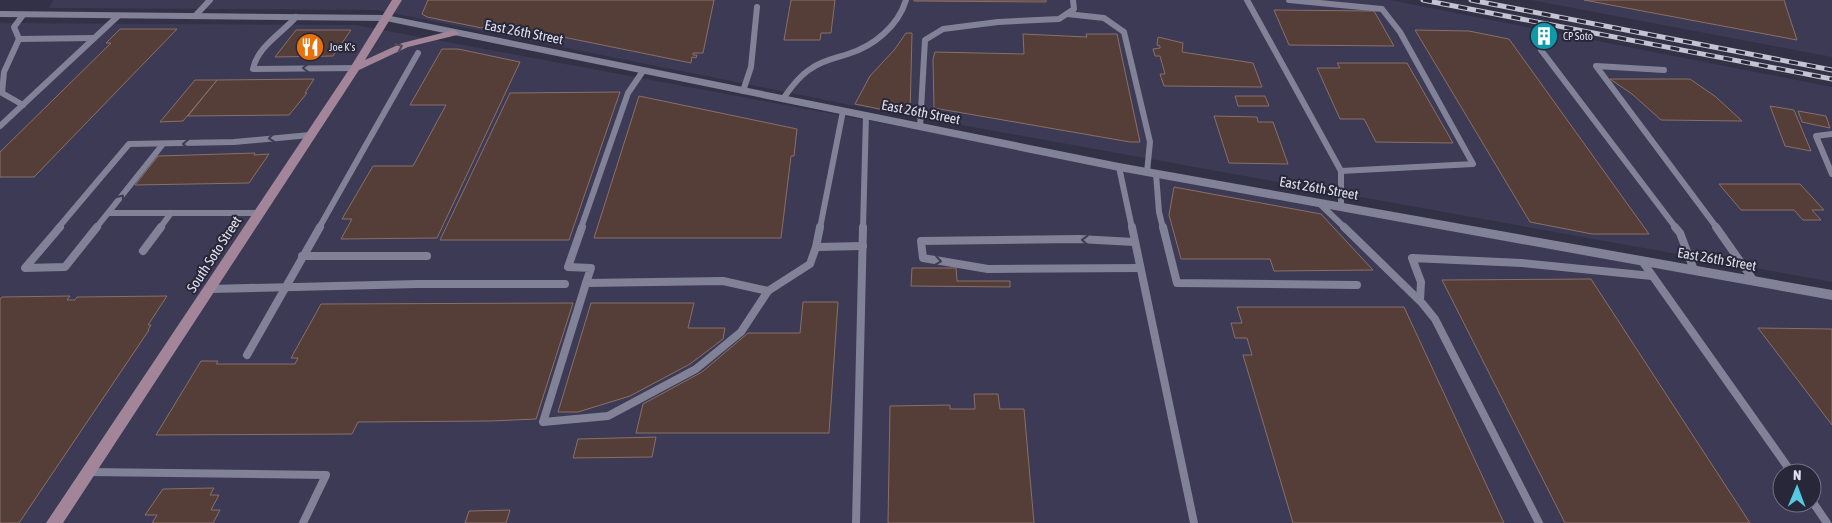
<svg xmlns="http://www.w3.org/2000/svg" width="1832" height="523" font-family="'Asap Condensed',sans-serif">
<rect width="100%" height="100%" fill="#323145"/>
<!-- built -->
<g fill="#3c3a54" fill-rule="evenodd">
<polygon points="53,0 1390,0 1832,87 1832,282 845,104 377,10 49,8"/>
<polygon points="1531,0 1832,0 1832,57"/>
<path d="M0,23L356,25L1832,300V523H0ZM1782,473H1812V503H1782Z"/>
</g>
<!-- building -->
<g fill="#563e38" stroke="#896f68">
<polygon points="428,0 714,0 703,53 693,53 693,55 697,55 696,58 692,57 691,63 489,22 482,28 427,17 422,14"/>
<polygon points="791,0 835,0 831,33 821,33 820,40 784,40"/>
<polygon points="1046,0 1046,2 914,1 914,0"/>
<polygon points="1584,0 1784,0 1797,40"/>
<polygon points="1274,10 1374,11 1394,46 1289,45"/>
<polygon points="120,29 177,29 34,177 0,177 0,152 111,43 106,43"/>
<polygon points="296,30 351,30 333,56 275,57"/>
<polygon points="1415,30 1469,31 1509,39 1649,234 1592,234 1530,222"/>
<polygon points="906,33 912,33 910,115 855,104 870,76 895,49"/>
<polygon points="1023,34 1087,37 1086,34 1117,34 1140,142 1130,142 934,108 933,59 935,52 1024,54"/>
<polygon points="1158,37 1183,43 1182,52 1253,63 1262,87 1164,86 1160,74 1165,74 1160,56 1155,56 1153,49 1160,48 1160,46 1157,45"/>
<polygon points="442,49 458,49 520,62 437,238 341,239 352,219 342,219 373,166 413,166 446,105 410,105"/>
<polygon points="1337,63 1407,63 1453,143 1376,142 1364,119 1340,119 1317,68 1340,68"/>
<polygon points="314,79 305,93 307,93 289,115 188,116 217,80"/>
<polygon points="1610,79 1690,79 1716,97 1742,121 1661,120 1632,94"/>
<polygon points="195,80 217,80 183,121 160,122"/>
<polygon points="620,92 569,240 440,240 510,93"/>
<polygon points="639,96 797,129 794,156 791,156 781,238 594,238"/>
<polygon points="1235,96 1265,96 1269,106 1238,106"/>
<polygon points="1770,106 1794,110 1811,151 1785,146"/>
<polygon points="1798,111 1826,116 1830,128 1802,122"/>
<polygon points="1214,116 1257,117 1258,122 1273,122 1288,164 1229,163"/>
<polygon points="255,153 254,155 269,154 249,183 135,185 158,156"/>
<polygon points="1719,184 1800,184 1824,210 1812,210 1821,220 1803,220 1794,210 1741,210"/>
<polygon points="1174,187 1321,214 1373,270 1274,271 1270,259 1181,259 1169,215"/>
<polygon points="912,268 956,268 957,281 1010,281 1010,287 911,286"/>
<polygon points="1591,279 1750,523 1565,523 1442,280"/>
<polygon points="70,296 67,300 75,300 77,297 167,296 148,325 151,325 148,330 149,330 19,523 0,523 0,299 2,297"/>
<polygon points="803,302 838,302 829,433 636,433 643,404 702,372 748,333 800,333"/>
<polygon points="573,303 536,419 491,421 358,422 352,434 156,435 201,361 218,361 216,364 295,364 298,358 291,358 321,304"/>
<polygon points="591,303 694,303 688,328 725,328 723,339 690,364 630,396 578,412 558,412"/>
<polygon points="1237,307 1404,307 1504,523 1293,523 1243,355 1252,355 1247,338 1235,338 1231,323 1242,323"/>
<polygon points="1758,328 1832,329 1832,425"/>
<polygon points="974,394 998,394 1000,409 1024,409 1034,523 888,523 890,406 950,405 950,409 975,409"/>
<polygon points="656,437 652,457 573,458 578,439"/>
<polygon points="214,488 210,495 219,495 211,510 220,510 213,523 152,523 157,515 145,515 163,489"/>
<polygon points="510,510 506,523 465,523 469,511"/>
</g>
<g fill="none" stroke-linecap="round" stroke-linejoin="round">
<!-- service-far1 -->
<g stroke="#818198" stroke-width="6">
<polyline points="1247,0 1341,171 1341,207"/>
<polyline points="1289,0 1382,9 1400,32 1473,164 1341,171"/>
<polyline points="1067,14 1104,18 1124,32 1150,142 1147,172"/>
<polyline points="195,16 210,0"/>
<path d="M296,17C282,33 257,47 253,69L355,68"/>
<polyline points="19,39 14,27 23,15"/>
<polyline points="1541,50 1676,228"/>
<polyline points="1664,70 1596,66 1717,228"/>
<polyline points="743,91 751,67 757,7"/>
<path d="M783,99C791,87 800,75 812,68C823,60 836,58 848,54C874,46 898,26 906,0"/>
<polyline points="23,105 2,93 4,72 19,39 94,38"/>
<polyline points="0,126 118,16"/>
<polyline points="920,127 925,40 943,29 998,22 1059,19 1074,9 1073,0"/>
<polyline points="1832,134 1816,136 1832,174"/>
<polyline points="1119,167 1132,228"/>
<polyline points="1156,174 1159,212 1163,228"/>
<polyline points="1319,203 1345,228"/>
<polyline points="109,213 259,213"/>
<polyline points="58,228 129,144 234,142 310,135"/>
<polyline points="96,228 163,144"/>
<polyline points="160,228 171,213"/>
<polyline points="319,228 418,53"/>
<polyline points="581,228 628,93 643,71"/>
<polyline points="820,228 843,111"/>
<polyline points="863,228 866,116"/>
</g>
<!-- service -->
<g stroke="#818198" stroke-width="8">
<polyline points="60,227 25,268 65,267 97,227"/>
<polyline points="582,227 568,267 591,268 586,283"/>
<polyline points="1132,227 1194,523"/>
<polyline points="1163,227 1177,283 1357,285"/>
<polyline points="1344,227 1422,303 1435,319 1539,523"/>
<polyline points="1675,227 1680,233 1694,270"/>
<polyline points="1716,227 1754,281"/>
<polyline points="1134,242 1079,239 921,241 923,258 988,269 1139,268"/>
<polyline points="816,247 820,227"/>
<polyline points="143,251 161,227"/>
<polyline points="302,256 427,256"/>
<polyline points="1642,261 1792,473"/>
<polygon points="723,281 768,291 741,332 696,369 608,416 543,422 586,283"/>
<polyline points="209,289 418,284 565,284"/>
<polyline points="768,291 810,264 816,247 863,246"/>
<polyline points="1420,300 1421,282 1412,258 1522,263 1652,276"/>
<polyline points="247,355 320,227"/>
<polyline points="88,472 326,475 303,523"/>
<polyline points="1812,501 1827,523"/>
<polyline points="856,523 863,227"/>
</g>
<!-- tertiary -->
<polygon fill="#818198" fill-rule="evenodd" points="0,11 386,15 1119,163 1832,290 1832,300 1119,171 386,21 0,17"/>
<!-- secondary -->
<polygon fill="#a38599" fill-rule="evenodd" points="392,0 402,0 365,60 402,43 454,30 459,33 457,35 408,47 359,70 63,523 46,523 350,68"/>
<defs>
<g id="rail">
<polyline points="1423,0 1832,79"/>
<polyline points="1471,0 1832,70"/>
</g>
</defs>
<!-- rail casing -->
<use href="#rail" stroke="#c3c3d1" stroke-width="5"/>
<!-- rail -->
<use href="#rail" stroke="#28273a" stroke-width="3" stroke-dasharray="9" stroke-linecap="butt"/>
</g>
<!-- one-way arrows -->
<defs><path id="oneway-chevron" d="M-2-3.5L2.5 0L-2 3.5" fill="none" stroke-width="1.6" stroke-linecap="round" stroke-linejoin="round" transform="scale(1.25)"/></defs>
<use stroke="#53485b" href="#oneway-chevron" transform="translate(399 47) rotate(-24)"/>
<g stroke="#3e3e52">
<use href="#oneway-chevron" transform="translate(306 68) rotate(180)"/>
<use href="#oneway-chevron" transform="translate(272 138) rotate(174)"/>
<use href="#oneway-chevron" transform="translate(186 144) rotate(178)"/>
<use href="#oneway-chevron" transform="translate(121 198) rotate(-52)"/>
<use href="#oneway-chevron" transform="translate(1085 240) rotate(-178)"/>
<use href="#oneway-chevron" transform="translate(938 261) rotate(9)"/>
</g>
<!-- icons -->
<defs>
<symbol id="building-disc" viewBox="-11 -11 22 22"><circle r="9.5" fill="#0f9aa8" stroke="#28273a"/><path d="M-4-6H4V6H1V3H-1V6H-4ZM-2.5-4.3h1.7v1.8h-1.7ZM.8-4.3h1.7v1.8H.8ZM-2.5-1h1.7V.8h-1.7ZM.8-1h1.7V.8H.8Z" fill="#fff"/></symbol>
<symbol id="restaurant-disc" viewBox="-11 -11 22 22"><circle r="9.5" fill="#e8710a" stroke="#28273a"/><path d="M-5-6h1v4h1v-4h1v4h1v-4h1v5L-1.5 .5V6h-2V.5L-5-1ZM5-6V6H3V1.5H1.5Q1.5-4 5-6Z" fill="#fff"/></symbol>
</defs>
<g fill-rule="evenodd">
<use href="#building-disc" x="1528" y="20" width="32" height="32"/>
<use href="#restaurant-disc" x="294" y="31" width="32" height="32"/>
</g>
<g text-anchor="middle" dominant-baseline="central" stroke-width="4" stroke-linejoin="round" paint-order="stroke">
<!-- far-poi labels -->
<g font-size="11" fill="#e1e1ee" stroke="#28273a" text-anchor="start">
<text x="1563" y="36">CP Soto</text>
<text x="329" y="47">Joe K's</text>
</g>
<!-- street labels -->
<g font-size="14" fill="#e1e1ee" stroke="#28273a">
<text transform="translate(524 32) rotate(11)">East 26th Street</text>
<text transform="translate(921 112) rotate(11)">East 26th Street</text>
<text transform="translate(1319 188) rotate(10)">East 26th Street</text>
<text transform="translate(214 254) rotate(-57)">South Soto Street</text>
<text transform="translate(1717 259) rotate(10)">East 26th Street</text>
</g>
</g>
<!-- north arrow -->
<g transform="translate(1797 488) rotate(1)"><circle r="24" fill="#28273a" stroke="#727182"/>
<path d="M0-4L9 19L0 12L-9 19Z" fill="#56c9e1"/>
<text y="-8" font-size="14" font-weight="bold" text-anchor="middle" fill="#e1e1ee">N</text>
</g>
</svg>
